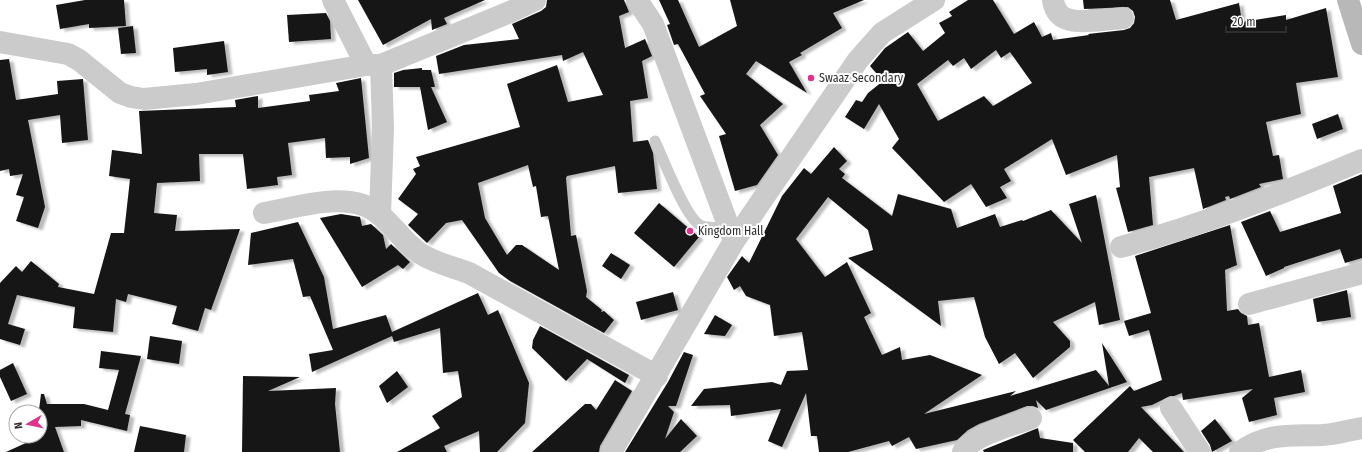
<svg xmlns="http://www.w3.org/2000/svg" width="1362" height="452" font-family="'Fira Sans Condensed',sans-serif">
<defs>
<filter id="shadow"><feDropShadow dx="4.5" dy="2.5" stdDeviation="1" flood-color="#0004"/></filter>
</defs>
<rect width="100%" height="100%" fill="#fff"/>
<!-- building -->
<g fill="#151515" fill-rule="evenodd" filter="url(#shadow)">
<polygon points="85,0 124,0 126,26 89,28 89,24 60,29 56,5"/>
<polygon points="358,0 485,0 444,18 447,24 432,30 431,19 383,45"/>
<path d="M547,0H624L629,12L619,16L625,48L645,39L652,56L642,61L648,98L630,101L633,142L648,140L653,153L657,189L618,193L615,166L567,176L566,178L571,236L576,235L587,291L586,297L602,310L601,312L604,311L614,320L604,333L510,281L499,273L462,220L446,223L427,243L408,225L418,214L398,199L416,174L413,169L420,166L416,157L520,127L507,84L557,65L568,102L603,95L583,52L563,61L562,55L439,74L436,56L464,45L519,39L512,24L541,11L546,7ZM528,165L533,187L536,186L541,217L548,216L559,270L522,245H516L507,255L485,218L478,183Z"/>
<polygon points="659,0 678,0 699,47 737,26 730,0 864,0 833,13 842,28 800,53 802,55 789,62 807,93 756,61 746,74 783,104 760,125 778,155 757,185 735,191 719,136 726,134 700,96 705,94 678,44 674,45 667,25 670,24"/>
<path d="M968,0H993L1014,34L1034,22L1042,37L1051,33L1053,40L1089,35L1088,34L1124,30L1130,28L1134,23L1135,17L1133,11L1128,7L1084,9L1083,0H1170L1176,20L1239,3L1242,22L1286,15V20L1326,8L1338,77L1296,83L1301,114L1266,122L1273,156L1279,155L1283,179L1259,184L1261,187L1230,199L1229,196L1225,197L1226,200L1203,209L1194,168L1149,177L1153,225L1128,232L1116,188L1120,187L1117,155L1066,175L1052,139L1004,169L1011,181L1000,187L1007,198L986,207L971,184L944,202L892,148L899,139L879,104L864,129L845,117L856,100L862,102L868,93L883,81L870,66L885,48L908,32L923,51L945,33L939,23L952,16L949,12ZM996,50L1001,58L1010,52L1032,83L993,106L984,96L938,121L917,84L948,60L953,66L964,58L971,69Z"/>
<polygon points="326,13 330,21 331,39 289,42 287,15"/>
<polygon points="133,26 136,53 121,54 118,28"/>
<polygon points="224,41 228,72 207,75 207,69 175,72 173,48"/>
<polygon points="9,59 16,100 58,94 57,81 83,79 88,140 62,143 60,115 28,120 45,207 38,228 16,221 24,197 16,195 23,174 10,176 9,169 0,171 0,60"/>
<polygon points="422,68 422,70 431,70 435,87 431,87 447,122 428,130 420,87 394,87 394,73 403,70"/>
<polygon points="361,78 369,158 350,164 350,157 326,158 325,138 288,143 292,175 277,177 278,185 247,189 243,154 199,154 200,181 157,183 154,213 177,215 175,231 240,229 211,310 205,308 198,331 172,324 177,306 128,294 126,302 116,299 113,332 73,328 75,307 17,295 8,324 25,329 20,345 0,339 0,283 16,266 22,272 31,261 59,284 58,287 94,294 111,233 124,233 130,179 109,176 112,150 142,154 139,111 236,107 235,100 258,96 258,108 310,101 309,95 339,91 336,83"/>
<polygon points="1338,114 1343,129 1317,139 1312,124"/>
<polygon points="834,147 847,161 839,169 845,174 842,178 892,216 898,194 951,209 957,228 995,214 1000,227 1022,220 1023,221 1051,210 1082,243 1069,204 1096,195 1120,320 1099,325 1095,302 1053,322 1070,341 1070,347 1033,378 1015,353 999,364 985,337 974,297 938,301 941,326 848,258 873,250 868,230 828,197 796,239 825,277 847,262 871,313 864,317 882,355 900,347 902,360 930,355 982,375 924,414 1016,391 1010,396 1096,370 1109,386 1102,343 1127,382 1046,410 1036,400 1038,408 1033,406 1027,406 979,424 968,430 957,440 916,449 909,437 892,446 889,441 848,452 819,452 817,436 811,436 806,393 782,447 768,441 781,409 731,416 730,405 691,406 704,389 772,382 781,385 787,371 808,370 802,332 774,336 770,305 746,296 740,286 734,290 727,277 742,256 749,263 782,196 804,168 811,174"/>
<polygon points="1362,174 1362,258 1345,263 1340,249 1284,267 1284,268 1266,276 1241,222 1270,211 1280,232 1341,213 1333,186"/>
<polygon points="659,203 699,237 674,267 634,233"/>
<polygon points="341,214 360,217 362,226 371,224 383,235 386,249 391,244 410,262 403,269 398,265 362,287 320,218"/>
<polygon points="298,222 324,277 333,329 386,315 392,332 478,293 488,315 498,310 529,383 525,423 497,452 480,452 479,431 444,446 447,452 397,452 440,428 432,416 462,397 458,371 443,373 440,328 394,342 392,336 312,372 309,354 333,350 310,296 303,297 293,259 248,265 251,233"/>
<polygon points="1230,225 1237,265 1225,270 1227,311 1238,309 1241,313 1247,316 1248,325 1259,323 1269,377 1301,370 1305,392 1274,398 1277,415 1249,422 1242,398 1253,389 1183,400 1182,393 1174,396 1170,396 1152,405 1141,407 1184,452 1153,452 1139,438 1128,452 1085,452 1073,440 1130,386 1134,391 1162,380 1149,330 1129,336 1124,321 1151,313 1135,256"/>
<polygon points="611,253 630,265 621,279 602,266"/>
<polygon points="1347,290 1351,317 1317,322 1313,299"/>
<polygon points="673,292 678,310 641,320 636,302"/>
<polygon points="715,315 732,325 725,336 704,334"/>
<polygon points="540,326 629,375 625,383 587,359 566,381 532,348 533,340"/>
<polygon points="150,336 182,341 179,364 147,359"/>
<polygon points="101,351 141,356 125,414 130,415 127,431 81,420 81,426 55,427 64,452 6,452 41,436 41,411 39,410 41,394 44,394 47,404 84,404 108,410 119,370 99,368"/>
<polygon points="684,352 693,355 676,406 668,406 674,412 665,439 681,419 697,436 680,452 625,452 668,382"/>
<polygon points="13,363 27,394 11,401 0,377 0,370"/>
<polygon points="397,371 408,387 387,403 379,386"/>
<polygon points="243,376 300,377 268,391 336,388 335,404 340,452 242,452"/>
<polygon points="615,380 632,391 600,446 599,452 532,452 585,404 591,404 596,410"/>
<polygon points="1215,419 1232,441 1212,452 1210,445 1201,431"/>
<polygon points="140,426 186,435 184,452 134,452"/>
<polygon points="1038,428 1040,438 1073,443 1073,452 984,452 983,450"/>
</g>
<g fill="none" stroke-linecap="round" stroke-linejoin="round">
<!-- lane -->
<path stroke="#cbcbcb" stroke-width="11" d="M655,141C663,158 685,217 700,225C707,229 719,227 727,227"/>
<!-- street -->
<g stroke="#cbcbcb" stroke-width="22">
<polyline points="333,0 366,65"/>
<polyline points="637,0 653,24 734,241"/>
<path d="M1053,0C1054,8 1058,16 1067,19C1079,24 1109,19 1123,18"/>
<polyline points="0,42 68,54 79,60 120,93 131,97 144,99 196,94 366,65 381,65 510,12 535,0"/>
<path d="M264,213C295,208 332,195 363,205C387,213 400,241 421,254C435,263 453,267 469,273L657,376"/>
<polyline points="380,215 383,128 381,65"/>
<path d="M1121,247C1203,225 1283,193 1362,160"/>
<polyline points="1249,304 1362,273"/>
<polyline points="1171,408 1200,452"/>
<polyline points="611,452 734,241 858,60 882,33 934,0"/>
<path d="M963,452C974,434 1012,426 1031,418"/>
<path d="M1240,452C1267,432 1291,436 1322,435C1336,434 1349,430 1362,428"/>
</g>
<!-- secondary -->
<polyline stroke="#b8b8b8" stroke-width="22" points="1348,0 1362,44"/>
</g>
<!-- markers -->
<g fill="#e1338b" stroke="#fff" stroke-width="1.5">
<circle cx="811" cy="78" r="4"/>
<circle cx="690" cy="231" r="4"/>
</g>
<g text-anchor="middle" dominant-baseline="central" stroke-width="4" stroke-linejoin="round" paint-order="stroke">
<!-- poi labels -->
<g font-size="12" fill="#2e2e2e" stroke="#fff" text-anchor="start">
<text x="819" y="78">Swaaz Secondary</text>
<text x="698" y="231">Kingdom Hall</text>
</g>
</g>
<!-- north arrow -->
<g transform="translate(28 424) rotate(261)"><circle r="19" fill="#ffffff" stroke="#ababab"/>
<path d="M0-3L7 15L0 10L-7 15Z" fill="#e1338b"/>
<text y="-6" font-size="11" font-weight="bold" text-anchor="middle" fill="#2e2e2e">N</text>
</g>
<!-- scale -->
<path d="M1226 26v6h60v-6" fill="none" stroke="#2e2e2e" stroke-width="2"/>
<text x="1232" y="26" font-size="12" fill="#2e2e2e" stroke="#ffffff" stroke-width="3" paint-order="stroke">20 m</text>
</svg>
